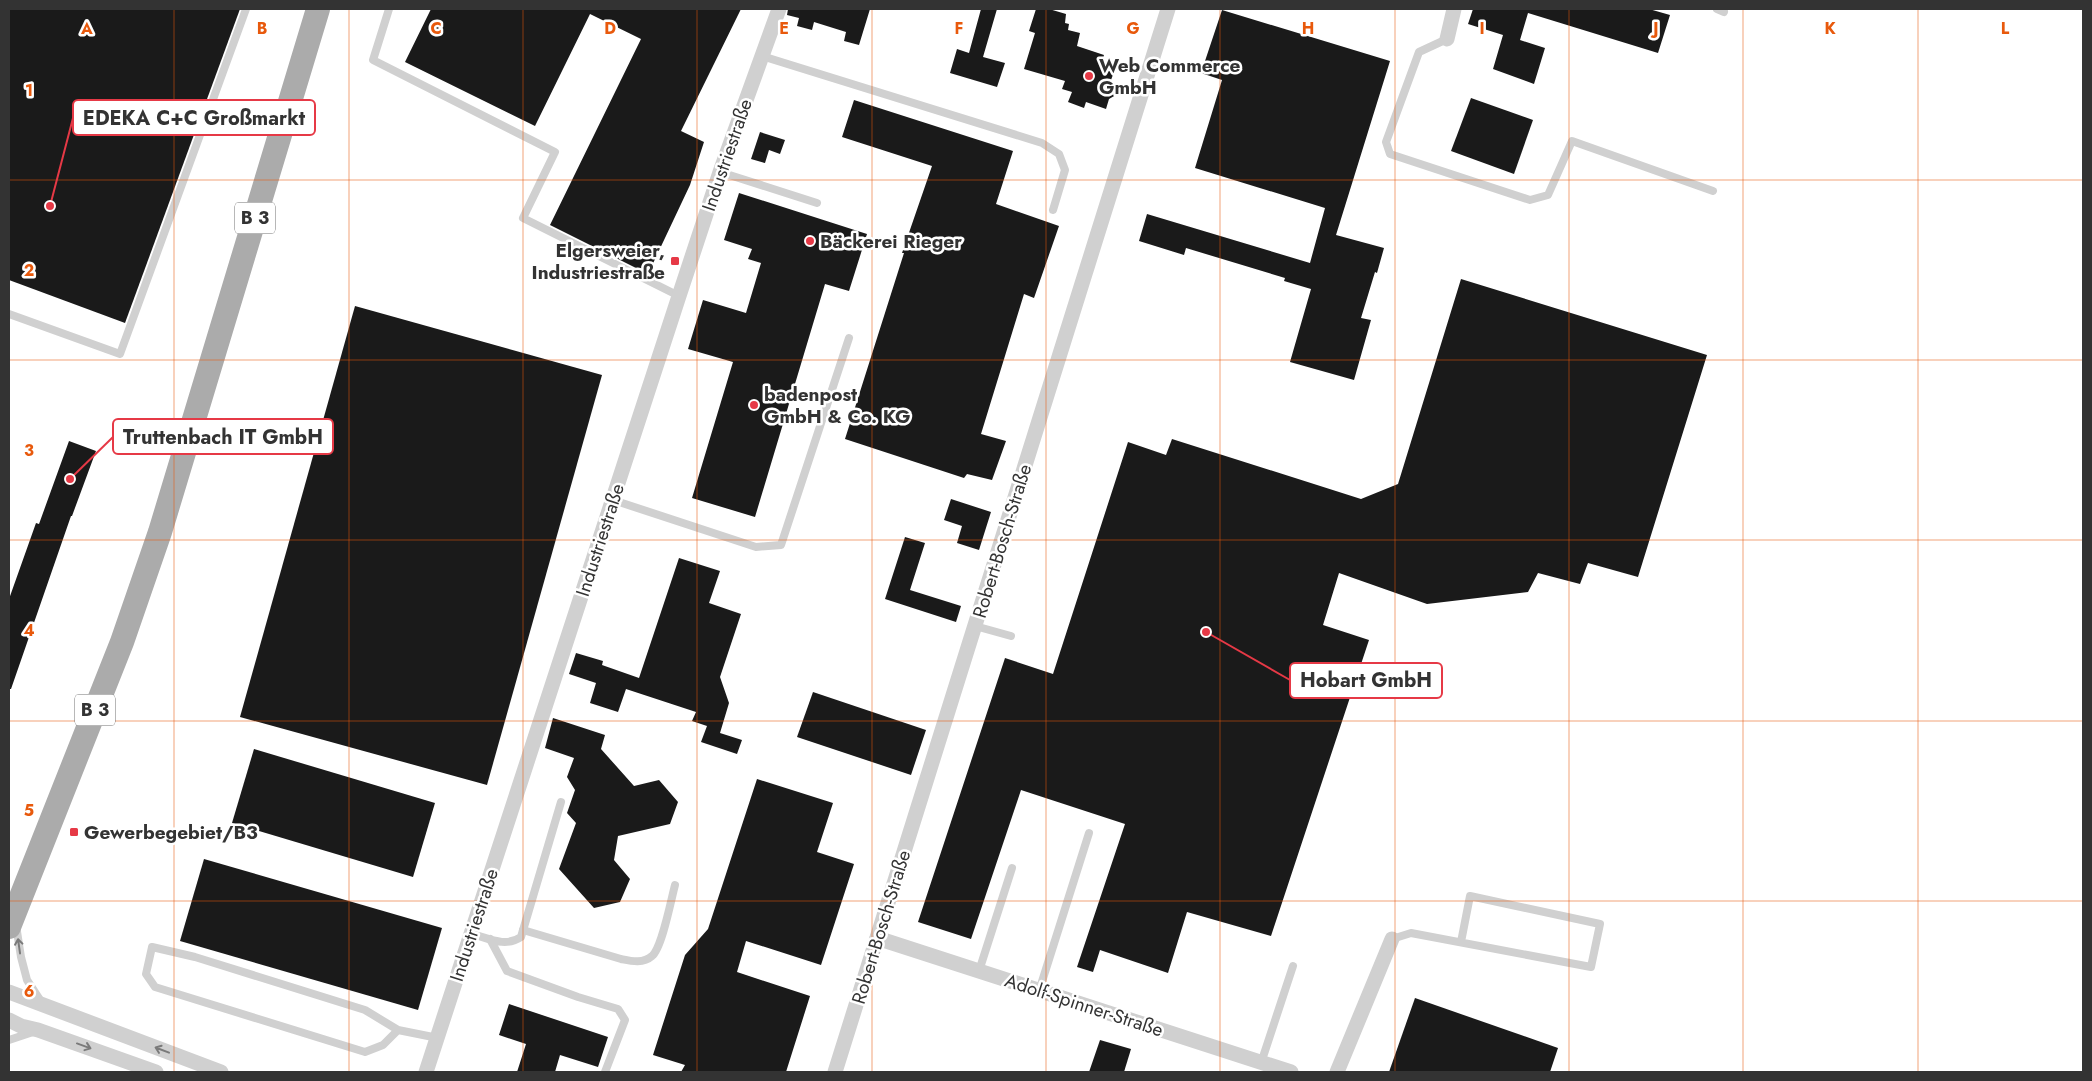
<svg xmlns="http://www.w3.org/2000/svg" width="2092" height="1081" font-family="Jost,sans-serif">
<rect width="100%" height="100%" fill="#fff"/>
<!-- building -->
<g fill="#1a1a1a">
<polygon points="9,9 240,9 125,323 9,280"/>
<polygon points="431,9 741,9 681,131 704,142 690,185 648,274 550,225 641,39 590,14 535,126 405,62"/>
<polygon points="788,9 870,9 859,45 844,41 846,32 814,22 812,30 797,26 799,18 787,15"/>
<polygon points="981,9 997,9 983,57 1005,63 997,87 950,73 957,49 969,53"/>
<polygon points="1036,9 1049,9 1066,14 1065,23 1069,24 1068,30 1080,33 1077,46 1104,55 1100,67 1114,72 1108,88 1121,92 1109,99 1106,109 1086,102 1084,108 1068,102 1072,92 1062,89 1065,81 1024,69 1035,33 1029,31"/>
<polygon points="1473,9 1649,9 1670,15 1658,53 1528,13 1520,40 1545,48 1534,84 1493,69 1503,35 1468,24"/>
<polygon points="1222,10 1390,61 1336,235 1384,248 1377,273 1375,272 1361,318 1371,320 1354,380 1290,362 1311,289 1284,281 1285,278 1186,248 1184,255 1139,241 1147,214 1310,263 1325,208 1195,168 1222,80 1201,73"/>
<polygon points="1471,98 1533,120 1514,174 1451,151"/>
<polygon points="854,100 1013,151 996,204 1059,226 1034,298 1024,294 981,434 1006,441 992,480 967,474 964,478 845,439 904,253 902,253 932,166 842,137"/>
<polygon points="760,132 785,140 780,154 769,150 765,163 751,159"/>
<polygon points="739,193 867,234 849,291 825,284 755,517 692,498 733,362 688,349 703,300 746,313 761,263 748,259 752,249 724,240"/>
<polygon points="1461,279 1707,355 1638,577 1588,563 1580,584 1538,573 1528,592 1427,604 1339,573 1323,625 1369,640 1271,936 1187,912 1168,973 1100,950 1093,972 1077,967 1125,824 1021,790 971,939 918,922 1005,658 1053,674 1128,442 1166,455 1172,439 1361,499 1398,484"/>
<polygon points="355,306 602,375 487,785 240,717"/>
<polygon points="69,441 96,451 72,516 71,516 11,689 9,689 9,599 36,523 39,524"/>
<polygon points="951,499 991,512 979,550 957,543 962,526 944,520"/>
<polygon points="905,537 925,543 910,590 961,606 956,622 885,599"/>
<polygon points="679,558 720,571 709,603 741,614 720,677 729,703 720,733 742,740 737,754 701,742 707,726 692,721 696,712 626,689 618,712 590,703 596,683 569,674 576,653 603,661 602,665 639,678"/>
<polygon points="813,692 926,730 911,775 797,737"/>
<polygon points="553,718 605,735 601,749 634,786 659,780 678,802 670,824 618,836 614,860 630,879 620,902 594,908 559,869 576,823 567,813 575,790 567,777 574,758 545,748"/>
<polygon points="254,749 435,803 413,877 232,823"/>
<polygon points="757,779 833,803 817,852 854,864 821,965 746,941 737,972 810,996 786,1072 681,1072 685,1065 653,1055 685,955 708,929"/>
<polygon points="204,859 442,928 418,1010 180,941"/>
<polygon points="1415,998 1558,1048 1550,1072 1389,1072"/>
<polygon points="509,1004 608,1037 598,1067 560,1055 555,1072 517,1072 526,1044 499,1035"/>
<polygon points="1100,1040 1131,1049 1124,1072 1089,1072"/>
</g>
<g fill="none" stroke-linecap="round" stroke-linejoin="round">
<!-- lane -->
<g stroke="#d0d0d0" stroke-width="8">
<polyline points="389,9 373,60 555,152 523,218 679,296"/>
<polyline points="1717,9 1724,12"/>
<polyline points="1447,39 1419,52 1386,142 1390,154 1530,200 1548,195 1572,141 1713,191"/>
<polyline points="762,56 1042,143 1059,154 1065,170 1053,210"/>
<polyline points="720,172 817,203"/>
<polyline points="9,314 120,354 246,9"/>
<polyline points="613,500 756,547 781,545 849,338"/>
<polyline points="975,626 1011,636"/>
<polyline points="16,925 21,957 27,980 42,1003"/>
<path d="M523,930L621,959C631,961 643,964 652,956C662,948 671,900 675,885"/>
<path d="M472,934C488,938 505,948 521,937L561,802"/>
<polyline points="490,939 507,971 578,997 618,1009 625,1020 605,1072"/>
<polyline points="1392,939 1411,933 1591,967 1600,924 1470,896 1461,942"/>
<polyline points="979,971 1012,868"/>
<polyline points="1039,991 1089,833"/>
<polyline points="398,1030 365,1010 195,957 152,947 146,974 155,987 365,1052 383,1045 398,1030 438,1038"/>
<polyline points="9,1040 33,1032"/>
<polyline points="1261,1063 1293,966"/>
</g>
<!-- street -->
<g stroke="#d0d0d0" stroke-width="15">
<polyline points="1447,39 1454,9"/>
<polyline points="877,938 1291,1072"/>
<polyline points="9,992 221,1072"/>
<polyline points="9,1020 21,1026 38,1030 156,1072"/>
<polyline points="426,1072 679,296 720,172 779,9"/>
<polyline points="835,1072 1168,9"/>
<polyline points="1337,1072 1392,939"/>
</g>
<!-- primary -->
<polyline stroke="#ababab" stroke-width="24" points="9,927 122,642 160,532 318,9"/>
</g>
<!-- one-way arrows -->
<defs><path id="oneway-shaft" d="M-6 0H5M1.5-3L5.5 0L1.5 3" fill="none" stroke-width="1.6" stroke-linecap="round" stroke-linejoin="round" transform="scale(1.25)"/></defs>
<g stroke="#7a7a7a">
<use href="#oneway-shaft" transform="translate(19 946) rotate(-98)"/>
<use href="#oneway-shaft" transform="translate(84 1046) rotate(20)"/>
<use href="#oneway-shaft" transform="translate(162 1050) rotate(-159)"/>
</g>
<!-- grid -->
<path fill="none" stroke="#e8590c" stroke-width="1" stroke-opacity="0.55" d="M174,9V1072M349,9V1072M523,9V1072M697,9V1072M872,9V1072M1046,9V1072M1220,9V1072M1395,9V1072M1569,9V1072M1743,9V1072M1918,9V1072M9,180H2083M9,360H2083M9,540H2083M9,721H2083M9,901H2083"/>
<!-- markers -->
<g fill="#e63946" stroke="#fff" stroke-width="2">
<circle cx="1089" cy="76" r="5"/>
<circle cx="810" cy="241" r="5"/>
<rect x="670" y="256" width="10" height="10" rx="2.5"/>
<circle cx="754" cy="405" r="5"/>
<rect x="69" y="827" width="10" height="10" rx="2.5"/>
</g>
<g text-anchor="middle" dominant-baseline="central" stroke-width="5" stroke-linejoin="round" paint-order="stroke">
<!-- shield labels -->
<g fill="#fff" stroke="#707070" stroke-width="1">
<rect x="235" y="202.5" width="40" height="31" rx="4"/>
<rect x="75" y="694.5" width="40" height="31" rx="4"/>
</g>
<g font-size="18" font-weight="bold" fill="#333">
<text x="255" y="218">B 3</text>
<text x="95" y="710">B 3</text>
</g>
<!-- poi labels -->
<g font-size="19" font-weight="bold" fill="#333" stroke="#fff" text-anchor="start">
<text x="1099" y="65">Web Commerce<tspan x="1099" dy="22">GmbH</tspan></text>
<text x="820" y="241">Bäckerei Rieger</text>
<text x="665" y="250" text-anchor="end">Elgersweier,<tspan x="665" dy="22">Industriestraße</tspan></text>
<text x="764" y="394">badenpost<tspan x="764" dy="22">GmbH &amp; Co. KG</tspan></text>
<text x="84" y="832">Gewerbegebiet/B3</text>
</g>
<!-- street labels -->
<g font-size="19" fill="#333" stroke="#fff">
<text transform="translate(727 155) rotate(-71)">Industriestraße</text>
<text transform="translate(600 540) rotate(-72)">Industriestraße</text>
<text transform="translate(1002 541) rotate(-73)">Robert-Bosch-Straße</text>
<text transform="translate(474 925) rotate(-72)">Industriestraße</text>
<text transform="translate(881 927) rotate(-73)">Robert-Bosch-Straße</text>
<text transform="translate(1084 1005) rotate(18)">Adolf-Spinner-Straße</text>
</g>
</g>
<g font-size="16" text-anchor="middle" font-weight="bold" fill="#e8590c" stroke="#fff" stroke-width="5" stroke-linejoin="round" paint-order="stroke">
<text x="87" y="34">A</text>
<text x="262" y="34">B</text>
<text x="436" y="34">C</text>
<text x="610" y="34">D</text>
<text x="784" y="34">E</text>
<text x="959" y="34">F</text>
<text x="1133" y="34">G</text>
<text x="1308" y="34">H</text>
<text x="1482" y="34">I</text>
<text x="1656" y="34">J</text>
<text x="1830" y="34">K</text>
<text x="2005" y="34">L</text>
<text x="29" y="96">1</text>
<text x="29" y="276">2</text>
<text x="29" y="456">3</text>
<text x="29" y="636">4</text>
<text x="29" y="816">5</text>
<text x="29" y="997">6</text>
</g>
<!-- callouts -->
<path fill="none" stroke="#e63946" stroke-width="2" d="M50 206L73 118M70 479L113 437M1206 632L1290 680"/>
<g fill="#e63946" stroke="#fff" stroke-width="2">
<circle cx="50" cy="206" r="5"/>
<circle cx="70" cy="479" r="5"/>
<circle cx="1206" cy="632" r="5"/>
</g>
<g fill="#fff" stroke="#e63946" stroke-width="2">
<rect x="73" y="100" width="242" height="35" rx="5"/>
<rect x="113" y="419" width="220" height="35" rx="5"/>
<rect x="1290" y="663" width="152" height="35" rx="5"/>
</g>
<g font-size="20" text-anchor="middle" font-weight="bold" fill="#333">
<text x="194" y="125">EDEKA C+C Großmarkt</text>
<text x="223" y="444">Truttenbach IT GmbH</text>
<text x="1366" y="687">Hobart GmbH</text>
</g>
<!-- border -->
<rect width="2092" height="1081" fill="none" stroke="#333333" stroke-width="20"/>
</svg>
